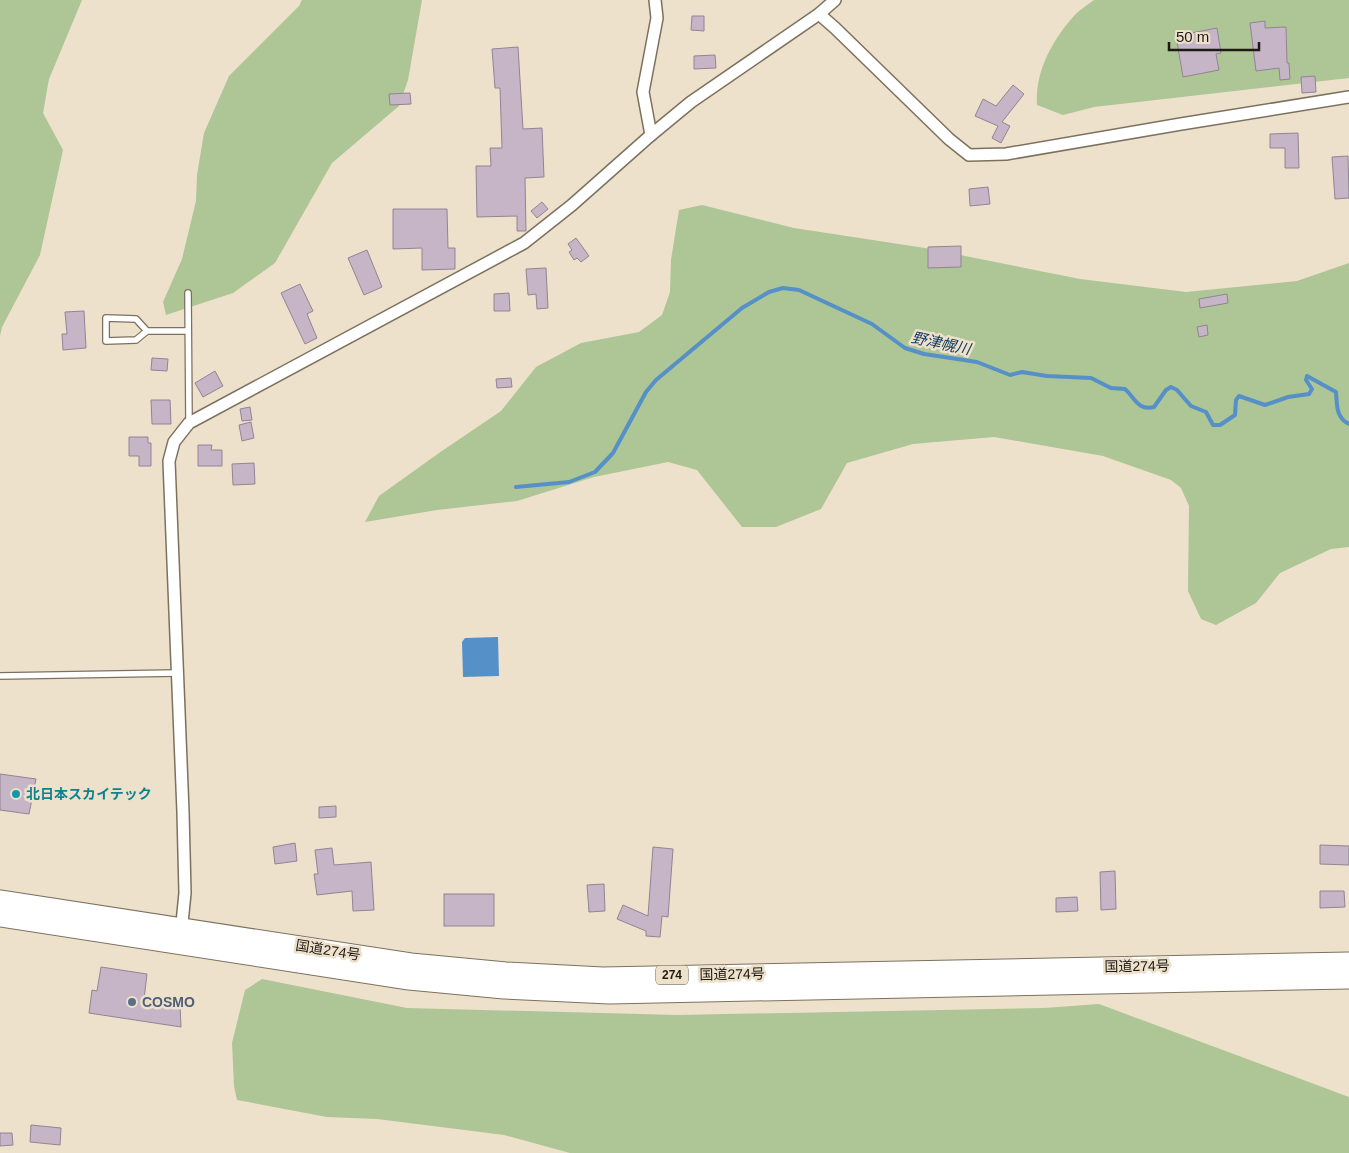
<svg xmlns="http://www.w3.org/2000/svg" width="1349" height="1153" font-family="Arial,'Noto Sans JP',sans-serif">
<rect width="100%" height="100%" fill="#ede1cc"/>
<!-- green -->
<g fill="#aec595">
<polygon points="0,0 82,0 49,79 43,113 63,150 40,255 2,327 0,336"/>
<polygon points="302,0 422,0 408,80 399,106 332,163 275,263 233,293 166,315 163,302 182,259 196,201 197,175 204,133 229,76 299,6"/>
<path d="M1094,0H1349V78L1094,107L1063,115L1037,105C1035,73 1051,42 1073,17C1078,11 1087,5 1094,0Z"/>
<polygon points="702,205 794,228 925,248 1080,279 1186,292 1297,281 1349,263 1349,547 1331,549 1280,573 1256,603 1216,625 1201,619 1188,591 1189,506 1181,488 1171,480 1103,456 994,437 913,444 847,463 821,509 776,527 742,527 697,470 668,462 594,477 517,501 437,510 365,522 379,496 439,453 501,411 536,367 581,343 639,332 662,315 670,292 671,260 679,210"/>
<polygon points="262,979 407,1008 677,1015 1044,1008 1099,1004 1349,1097 1349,1153 570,1153 504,1135 377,1119 327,1117 237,1100 234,1086 232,1043 245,990"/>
</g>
<!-- water -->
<polygon fill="#5690c8" points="498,637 499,676 463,677 462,642 465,638"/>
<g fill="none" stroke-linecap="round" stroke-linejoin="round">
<!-- stream -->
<path stroke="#5690c8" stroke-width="4" d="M516,487L569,482L595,472L613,453L646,392L656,380L742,308L769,292L783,288L799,290L872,324L905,348L924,354L977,362L1010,375L1022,372L1047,376L1091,378L1111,388L1125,389C1135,398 1138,411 1154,407L1166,390L1171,387L1177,390L1191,406L1206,412L1213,425H1220L1235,415L1236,400L1239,396L1265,405L1288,397L1309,394L1312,389L1306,380L1307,376L1336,392C1337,405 1336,418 1349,424"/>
</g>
<!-- building -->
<g fill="#c5b5c7" stroke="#928494">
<polygon points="692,16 704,16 704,31 691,30"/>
<polygon points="1265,21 1265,28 1286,27 1287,63 1289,63 1290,79 1280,80 1279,68 1256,71 1250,23"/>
<polygon points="1217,28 1221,53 1216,54 1219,70 1183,77 1176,36"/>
<polygon points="518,47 523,129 542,128 544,177 525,178 526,231 517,231 517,216 477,217 476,166 491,166 490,148 502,148 500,88 495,88 492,49"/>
<polygon points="715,55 716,68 694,69 694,56"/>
<polygon points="1315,76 1316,92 1302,93 1301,77"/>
<polygon points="1013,85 1024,94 1002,122 1010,126 1001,143 992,138 998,126 975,116 983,99 996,106"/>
<polygon points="410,93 411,104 390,105 389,94"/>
<polygon points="1298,133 1299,168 1285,168 1285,148 1270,148 1270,134"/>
<polygon points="1348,156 1349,198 1335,199 1332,157"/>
<polygon points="988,187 990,204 970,206 969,189"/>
<polygon points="542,202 548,209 537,218 531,211"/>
<polygon points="393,209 447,209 448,248 455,248 455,269 422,270 422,248 393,249"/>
<polygon points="576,238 589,256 581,262 577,258 574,260 569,252 572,250 568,244"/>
<polygon points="961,246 961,267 928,268 928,247"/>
<polygon points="367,250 382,287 364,295 348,258"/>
<polygon points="546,268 548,308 537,309 536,294 528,295 526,269"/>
<polygon points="300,284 313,311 307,314 317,338 305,344 281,293"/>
<polygon points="509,293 510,311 494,311 494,294"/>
<polygon points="1227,294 1228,303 1200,308 1199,299"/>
<polygon points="84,311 86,348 63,350 62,334 67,334 65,312"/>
<polygon points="1207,325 1208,335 1199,337 1197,327"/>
<polygon points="152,358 168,359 167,371 151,370"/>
<polygon points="215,371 223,386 203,397 195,383"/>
<polygon points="511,378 512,387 497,388 496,379"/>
<polygon points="151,400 170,400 171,424 152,424"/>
<polygon points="250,407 252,420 242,421 240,409"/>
<polygon points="251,422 254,438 242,441 239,425"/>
<polygon points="129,437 148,437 148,443 151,443 151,466 139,466 139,456 129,456"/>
<polygon points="198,445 212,445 211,450 222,450 222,466 198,466"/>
<polygon points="254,463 255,484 233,485 232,464"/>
<polygon points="0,774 36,779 29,814 0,810"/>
<polygon points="336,806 336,817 319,818 319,807"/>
<polygon points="295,843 297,861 275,864 273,847"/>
<polygon points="1320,845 1349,846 1349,865 1320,864"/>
<polygon points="653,847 673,849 668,917 662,916 660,937 646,936 646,931 617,919 623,905 648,916"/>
<polygon points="332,848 334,865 371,862 374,910 353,911 352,891 317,895 314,874 318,874 315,850"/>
<polygon points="1115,871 1116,909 1101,910 1100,872"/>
<polygon points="604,884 605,911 589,912 587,885"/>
<polygon points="1320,891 1344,891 1345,907 1320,908"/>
<rect x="444" y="894" width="50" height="32"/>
<polygon points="1077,897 1078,911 1056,912 1056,898"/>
<polygon points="101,967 147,974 144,999 180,1004 181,1027 89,1013 92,990 97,991"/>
<polygon points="31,1125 61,1128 60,1145 30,1142"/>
<polygon points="0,1133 12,1133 13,1145 0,1146"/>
</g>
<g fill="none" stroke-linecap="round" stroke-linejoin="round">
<defs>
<g id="service">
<polyline points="188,293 189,423"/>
<polyline points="147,331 136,319 106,318 106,341 136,340 147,331 188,331"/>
<polyline points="0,676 177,673"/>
</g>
<g id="minor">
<polyline points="819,14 835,28 949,139 969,155 1006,154 1181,124 1349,97"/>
<polyline points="651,135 643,92 657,18 655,0"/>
<polyline points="181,933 185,893 183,812 169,461 174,442 189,423 524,243 572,205 651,135 691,102 819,14 835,0"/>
</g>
<g id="trunk">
<polyline points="0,900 411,963 506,972 603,977 1349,962"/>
<polyline points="0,917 409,980 504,989 609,994 1349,979"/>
</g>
</defs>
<!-- service casing -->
<use href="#service" stroke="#7c715f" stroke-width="8"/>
<!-- minor casing -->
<use href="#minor" stroke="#7c715f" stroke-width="14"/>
<!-- trunk casing -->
<use href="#trunk" stroke="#7c715f" stroke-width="21"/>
<!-- service -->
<use href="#service" stroke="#fff" stroke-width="5.5"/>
<!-- minor -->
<use href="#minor" stroke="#fff" stroke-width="11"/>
<!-- trunk -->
<use href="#trunk" stroke="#fff" stroke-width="19"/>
</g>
<!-- markers -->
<circle fill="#0f9aa8" stroke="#ede1cc" stroke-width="2" cx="16" cy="794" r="5"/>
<circle fill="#5c6f8a" stroke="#ede1cc" stroke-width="2" cx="132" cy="1002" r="5"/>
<g text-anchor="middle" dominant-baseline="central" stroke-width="5" stroke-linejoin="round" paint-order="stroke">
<!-- shield labels -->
<rect fill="#ede1cc" stroke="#5d564b" stroke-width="1" x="656" y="965.5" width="32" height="19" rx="4"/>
<g font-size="12" font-weight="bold" fill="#1f1b14">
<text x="672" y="975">274</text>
</g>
<!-- culture labels -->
<g font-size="14" font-weight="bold" fill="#0d838f" stroke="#ede1cc" text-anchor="start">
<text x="26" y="794">北日本スカイテック</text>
</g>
<!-- street labels -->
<g font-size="14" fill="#1f1b14" stroke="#ede1cc">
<text transform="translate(328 950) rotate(9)">国道274号</text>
<text transform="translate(1137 966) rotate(-1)">国道274号</text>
<text transform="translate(732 974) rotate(-1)">国道274号</text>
</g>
<!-- service labels -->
<g font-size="14" font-weight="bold" fill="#4e5e75" stroke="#ede1cc" text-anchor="start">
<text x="142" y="1002">COSMO</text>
</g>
<!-- water labels -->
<g font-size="15" font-style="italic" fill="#0a375d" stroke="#ede1cc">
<text transform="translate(941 343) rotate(12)">野津幌川</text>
</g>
</g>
<!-- scale -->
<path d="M1169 42v8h90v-8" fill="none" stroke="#1f1b14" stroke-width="2.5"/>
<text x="1176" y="42" font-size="15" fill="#1f1b14" stroke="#ede1cc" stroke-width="4" paint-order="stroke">50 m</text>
</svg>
